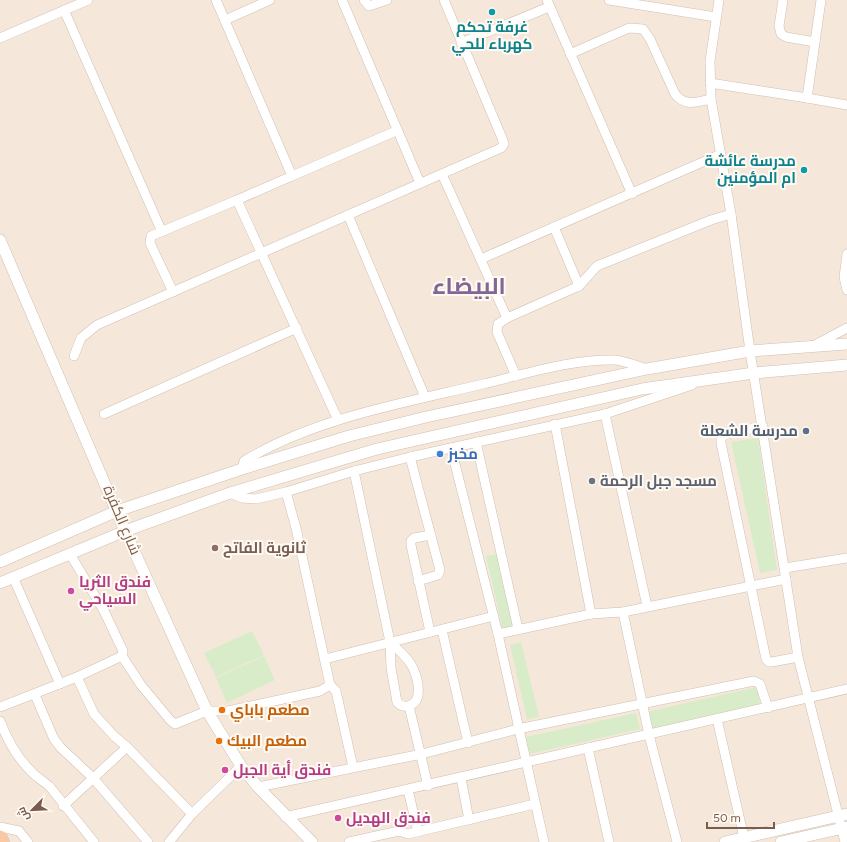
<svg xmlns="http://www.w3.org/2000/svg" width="847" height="842" font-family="Figtree,Cairo,sans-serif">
<rect width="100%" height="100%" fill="#fdf6ec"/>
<!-- residential -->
<rect fill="#f5e8da" x="0" y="0" width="847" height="842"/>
<!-- green -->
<g fill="#d8ecc9">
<polygon points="758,438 777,570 760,573 731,442"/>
<polygon points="498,554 515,628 503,631 486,556"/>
<polygon points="252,631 264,655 216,677 204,653"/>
<polygon points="521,642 539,717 527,719 510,645"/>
<polygon points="264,656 275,680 227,703 216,678"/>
<polygon points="757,687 760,704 650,729 646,712"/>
<polygon points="636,713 640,729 530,754 526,737"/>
</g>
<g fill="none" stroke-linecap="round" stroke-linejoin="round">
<defs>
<g id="minor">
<polyline points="216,0 292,176 237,200 338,420"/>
<polyline points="342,0 420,183"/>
<polyline points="364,0 369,6 387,0"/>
<polyline points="547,0 632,194"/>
<polyline points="609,0 716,17"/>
<polyline points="719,0 710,61 711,99 731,214 750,351 798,657 845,842"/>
<polyline points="783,0 779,26 781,34 786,37 815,42 821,0"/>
<polyline points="64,10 162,232"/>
<polyline points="225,20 270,0"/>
<polyline points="0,38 88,0"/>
<polyline points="461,43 549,7"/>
<path d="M570,54L629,28L643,29L650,39L675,94C685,107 697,102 711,99"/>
<polyline points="710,83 807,98 815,42"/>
<polyline points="807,98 847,105"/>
<polyline points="442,174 507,318 498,324 497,332 516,376"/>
<polyline points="292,176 396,131"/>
<polyline points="348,215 425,397"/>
<polyline points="554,227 579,286"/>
<polyline points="847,254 844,277 847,290"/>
<polyline points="481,259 721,154"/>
<polyline points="173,292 150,243 151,236 237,200"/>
<polyline points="507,318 579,286 597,266 711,220 731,214"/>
<polyline points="813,346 847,328"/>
<polyline points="74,356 81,338 97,325 501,148 504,144 502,138 444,0"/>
<polyline points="104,414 297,328"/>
<polyline points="605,414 647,606"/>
<polyline points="555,424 591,614"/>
<polyline points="763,426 724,435 721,439 721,443 766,659 769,662 772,662 798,657"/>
<polyline points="476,442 518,629"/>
<polyline points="451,448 498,634 544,842"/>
<polyline points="410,457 440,570 438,575 418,581"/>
<path d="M242,469L244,461C315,418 404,403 483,384C526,374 570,359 615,360C625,361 637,366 647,369"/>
<path d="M354,471L390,642L391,668L397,702C400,706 403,707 408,706C424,702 418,679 413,668C408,657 398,650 390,642"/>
<polyline points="286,492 296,528 330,685 336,691 353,767"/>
<polyline points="230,493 242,498 256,499 286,492 354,471 410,457 605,414 692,385"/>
<polyline points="70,554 104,611 123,651 122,656 141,685 170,720 175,724 207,711 228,711 320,691 330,685"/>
<polyline points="785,568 847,558"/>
<polyline points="13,577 60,684"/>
<polyline points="623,612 649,735 677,842"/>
<polyline points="442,630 468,743"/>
<polyline points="430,632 411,545 411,541 414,538 431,535"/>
<polyline points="498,634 591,614 623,612 786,579"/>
<polyline points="325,659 494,616"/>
<polyline points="77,677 122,656"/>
<polyline points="35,695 54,739 61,748 93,778 148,842"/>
<polyline points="409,706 428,786"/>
<polyline points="0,707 77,677 94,714 114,736 127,747 192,814"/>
<polyline points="717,719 744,838"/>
<path d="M0,721C7,739 16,756 29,769C35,777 43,780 50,787L94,842"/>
<polyline points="588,748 609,842"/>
<polyline points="461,778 469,820"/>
<polyline points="258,787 422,754 518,729 754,681 760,684 768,708"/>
<polyline points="408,790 418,832"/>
<polyline points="63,806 127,747"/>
<polyline points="285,817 847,689"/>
<polyline points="0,827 19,831 28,842"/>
<polyline points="169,842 192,814 241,766"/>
<polyline points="349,842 399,831 408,834 535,804"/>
</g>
<g id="tertiary">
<polyline points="0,240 125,531 207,711 241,766 258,787 312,842"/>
<polyline points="0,562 117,511 242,469 349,436 426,417 647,369 750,351 847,344"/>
<polyline points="0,583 125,531 230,493 377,449 642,389 754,373 847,365"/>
<polyline points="725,842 847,814"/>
<polyline points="781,842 847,827"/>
</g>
<polyline id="trunk" points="0,838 2,842"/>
</defs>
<!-- minor casing -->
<use href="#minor" stroke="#d1beb0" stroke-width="10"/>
<!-- tertiary casing -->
<use href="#tertiary" stroke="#d1beb0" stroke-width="12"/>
<!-- trunk casing -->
<use href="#trunk" stroke="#dad1cd" stroke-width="16"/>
<!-- minor -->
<use href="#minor" stroke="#fff" stroke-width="9"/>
<!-- tertiary -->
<use href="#tertiary" stroke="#fff" stroke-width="11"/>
<!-- trunk -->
<use href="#trunk" stroke="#f9c8a4" stroke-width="15"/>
</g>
<!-- markers -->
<g fill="#0f9aa8" stroke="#fffaf3" stroke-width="1.5">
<circle cx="492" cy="12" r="4"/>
<circle cx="804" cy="170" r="4"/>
</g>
<circle fill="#5c6f8a" stroke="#fffaf3" stroke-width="1.5" cx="806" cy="431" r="4"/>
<circle fill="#3f7fe0" stroke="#fffaf3" stroke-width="1.5" cx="440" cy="454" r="4"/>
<circle fill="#6b7280" stroke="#fffaf3" stroke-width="1.5" cx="592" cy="481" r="4"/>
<circle fill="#8d6e63" stroke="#fffaf3" stroke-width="1.5" cx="215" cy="548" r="4"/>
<g fill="#d1479c" stroke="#fffaf3" stroke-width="1.5">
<circle cx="71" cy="591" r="4"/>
<circle cx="225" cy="770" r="4"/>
<circle cx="338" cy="818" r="4"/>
</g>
<g fill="#e8710a" stroke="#fffaf3" stroke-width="1.5">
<circle cx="222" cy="710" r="4"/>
<circle cx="219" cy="741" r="4"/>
</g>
<g text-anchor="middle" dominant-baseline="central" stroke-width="4" stroke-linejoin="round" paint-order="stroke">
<!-- culture labels -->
<g font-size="15" font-weight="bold" fill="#0d838f" stroke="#fffaf3">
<text x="492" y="27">غرفة تحكم<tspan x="492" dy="17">كهرباء للحي</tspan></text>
<text x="796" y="161" text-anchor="end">مدرسة عائشة<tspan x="796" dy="17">ام المؤمنين</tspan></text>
</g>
<!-- service labels -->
<g font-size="15" font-weight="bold" fill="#4e5e75" stroke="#fffaf3" text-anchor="end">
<text x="798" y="431">مدرسة الشعلة</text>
</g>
<!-- shop labels -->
<g font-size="15" font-weight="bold" fill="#366cbe" stroke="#fffaf3" text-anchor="start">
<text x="448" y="454">مخبز</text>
</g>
<!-- worship labels -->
<g font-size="15" font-weight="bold" fill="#5b616d" stroke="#fffaf3" text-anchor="start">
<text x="600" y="481">مسجد جبل الرحمة</text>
</g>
<!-- street labels -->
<g font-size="15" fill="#7a5c4d" stroke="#fffaf3">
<text transform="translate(122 520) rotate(67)">شارع الكفرة</text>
</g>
<!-- education labels -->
<g font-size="15" font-weight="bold" fill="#785e54" stroke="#fffaf3" text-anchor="start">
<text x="223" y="548">ثانوية الفاتح</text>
</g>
<!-- hotel labels -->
<g font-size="15" font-weight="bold" fill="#b23c85" stroke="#fffaf3" text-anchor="start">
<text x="79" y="582">فندق الثريا<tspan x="79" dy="17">السياحي</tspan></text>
<text x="233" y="770">فندق أية الجبل</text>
<text x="346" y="818">فندق الهديل</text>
</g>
<!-- food labels -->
<g font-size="15" font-weight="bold" fill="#c56008" stroke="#fffaf3" text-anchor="start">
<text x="230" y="710">مطعم باباي</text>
<text x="227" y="741">مطعم البيك</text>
</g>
<!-- town labels -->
<g font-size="23" font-weight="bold" fill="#846695" stroke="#fffaf3">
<text x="469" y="286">البيضاء</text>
</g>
</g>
<!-- north arrow -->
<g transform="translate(32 810) rotate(246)" stroke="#fffaf3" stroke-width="3" paint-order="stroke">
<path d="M0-3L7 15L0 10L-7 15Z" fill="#7a5c4d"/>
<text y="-6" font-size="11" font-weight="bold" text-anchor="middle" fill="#7a5c4d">ش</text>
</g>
<!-- scale -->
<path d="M707 822v6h67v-6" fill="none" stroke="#7a5c4d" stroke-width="2"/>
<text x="713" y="822" font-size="12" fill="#7a5c4d" stroke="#fffaf3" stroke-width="3" paint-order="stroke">50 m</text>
</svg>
